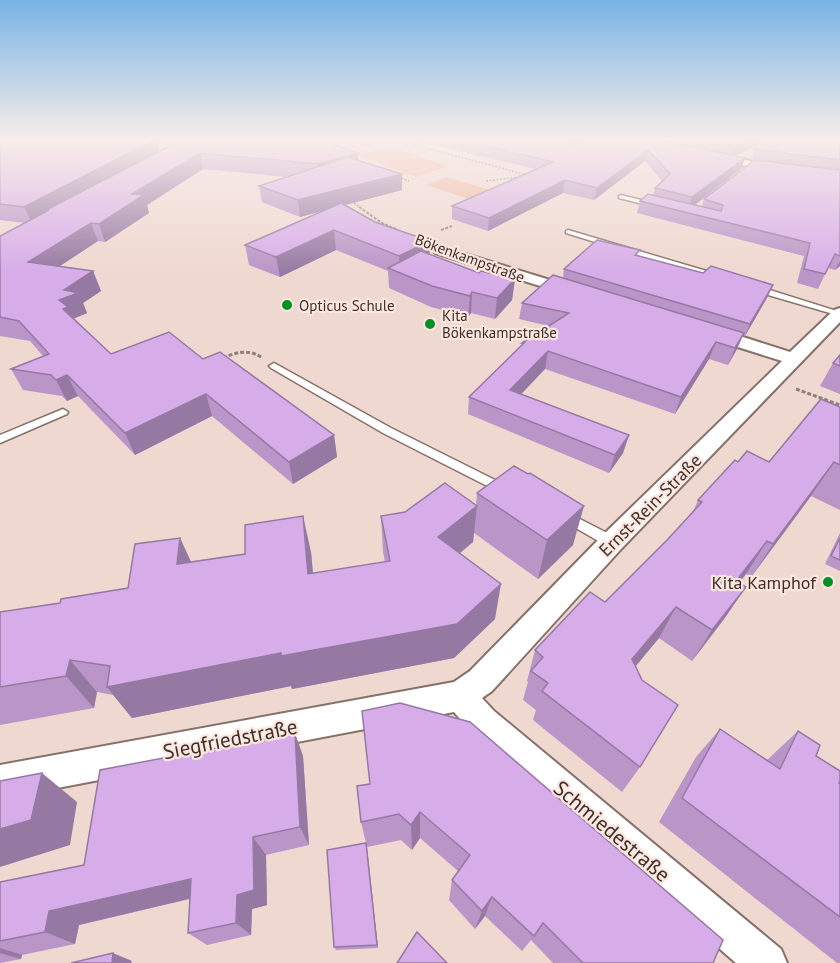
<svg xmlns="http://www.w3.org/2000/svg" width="840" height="963" font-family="'PT Sans',sans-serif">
<rect width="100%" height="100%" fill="#efd8d0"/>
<!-- green -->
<g fill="#f3b097">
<polygon points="389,146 448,166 416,177 357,155"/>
<polygon points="447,177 490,190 469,199 426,185"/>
</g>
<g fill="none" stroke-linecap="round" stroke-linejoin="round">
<defs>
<g id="service">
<polygon points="621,195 657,204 658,205 655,207 619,198 619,196"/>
<polygon points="568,230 720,275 721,277 714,279 566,233 566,231"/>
<polygon points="751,286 757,286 840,312 840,316 751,290"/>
<polygon points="274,363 391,428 507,486 509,489 507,492 499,492 383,433 271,368 269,366"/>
<polygon points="63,409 68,412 67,414 0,443 0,435"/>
<polygon points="566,512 617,538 619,542 617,546 612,547 607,546 562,520 560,517 562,514"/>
</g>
<g id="minor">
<polygon points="713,155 840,175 840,181 709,160 709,156"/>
<polygon points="440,246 579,289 582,292 579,295 569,295 435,253 433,250"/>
<polygon points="840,308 840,322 621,549 492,691 482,698 494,711 781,949 787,963 736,963 472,733 454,712 0,799 0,765 454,682 470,671 603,535 782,361 706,337 704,333 706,329 718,329 790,352 834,310"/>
</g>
</defs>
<!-- service casing -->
<use href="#service" stroke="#857169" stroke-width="3"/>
<!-- minor casing -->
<use href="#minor" stroke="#857169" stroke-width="4"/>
<!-- path-far2 -->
<g stroke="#8f7f7a" stroke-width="1.5" stroke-dasharray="2 1.5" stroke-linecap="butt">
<polyline points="332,146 347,139"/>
<polyline points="338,148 400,141 527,175"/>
<polyline points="398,177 409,181"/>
<polyline points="486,181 520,177"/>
<polyline points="351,201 361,208"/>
</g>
<!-- path-far1 -->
<g stroke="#8f7f7a" stroke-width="2" stroke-dasharray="3 1.5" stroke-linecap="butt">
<polyline points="359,207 382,223 398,230"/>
<polyline points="441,230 452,226"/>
</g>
<!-- path -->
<g stroke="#8f7f7a" stroke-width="3" stroke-dasharray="4 2" stroke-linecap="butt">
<path d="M223,358C237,352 248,349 261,357"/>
<polyline points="796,389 840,405"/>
</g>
<!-- service -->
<use href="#service" fill="#fff" fill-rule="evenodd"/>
<!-- minor -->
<use href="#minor" fill="#fff" fill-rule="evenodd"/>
</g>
<!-- wall -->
<g fill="#b995c8" fill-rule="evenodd">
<path d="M0,139H317L358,161L402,190L345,205L375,222L430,241V255L479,273L515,279L512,300L495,319L471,313L468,317L431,307L389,288L388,271L336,250L280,277L249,265L245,245L323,211L300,217L262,202L259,186L286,177L203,169L147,205L149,213L105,242L98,241L60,266L93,271L101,291L83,303L87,313L74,318L111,354L203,359L334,435L337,457L293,484L212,416L135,455L78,396L67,401L62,396L23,390L11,369L43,356L30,341L0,336V236L24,223L0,220ZM157,144H172L159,151Z"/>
<polygon points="409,139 773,139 735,155 745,158 741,169 695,205 702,207 704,199 755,160 751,160 755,149 840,139 840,266 835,270 828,268 818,289 797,283 804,256 637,213 640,201 653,195 655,188 662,181 645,161 594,200 563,193 488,231 452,219 452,206 535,169"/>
<polygon points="638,256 768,296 745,336 743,335 737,349 728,365 709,359 675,414 545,369 521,394 629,435 623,453 609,473 468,414 469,397 522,345 522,343 549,326 519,319 522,303 563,278 564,269"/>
<polygon points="840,355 840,394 820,386 833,363"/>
<polygon points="840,407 840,510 811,496 751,577 746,574 739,583 746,587 724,619 692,661 659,638 635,666 640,767 622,792 533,720 536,710 523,700 528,682 527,681 535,650 605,602 668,539 693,512 698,500 738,462 769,462"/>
<polygon points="477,493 573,545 538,579 474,533 473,542 460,553 495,619 454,658 292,689 291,686 132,718 113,695 97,692 94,708 0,725 0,612 60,603 128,588 180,538 191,562 311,552 313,573 385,562 383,552 381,516 476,505"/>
<polygon points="840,533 840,571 825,564"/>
<polygon points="720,729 767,760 798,731 816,756 840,784 840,963 837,963 659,822 696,757"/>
<polygon points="303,756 309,845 266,855 267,905 252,909 251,935 207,945 188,933 190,899 79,925 75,944 22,955 21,959 0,963 0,882 84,865"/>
<polygon points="370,784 713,963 553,963 531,940 522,951 485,916 475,929 449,900 452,880 458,871 420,838 412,850 401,840 367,847 378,948 336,950 334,947 366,843 361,822"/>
</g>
<!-- shaded-wall -->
<g fill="#9679a3">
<polygon points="156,139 160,154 46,210 49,215 32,224 24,207"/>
<polygon points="573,139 601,139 572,148"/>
<polygon points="752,139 773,139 732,157 736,146"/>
<polygon points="648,150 645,161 594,200 597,188"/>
<polygon points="200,153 203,169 147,205 149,213 105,242 99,224 132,194"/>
<polygon points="358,153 359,168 319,180 318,164"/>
<polygon points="745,158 741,169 688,210 692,197"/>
<polygon points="402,174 402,190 300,217 298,200"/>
<polygon points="565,180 563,193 488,231 489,218"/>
<polygon points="91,223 98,241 37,281 28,262"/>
<polygon points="334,230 336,250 280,277 276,257"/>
<polygon points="430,241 430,260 400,273 399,256"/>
<polygon points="840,261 840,266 835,270"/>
<polygon points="93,271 101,291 83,303 87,313 73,319 73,329 59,300 64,290"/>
<polygon points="515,279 512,300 495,319 497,298"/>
<polygon points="773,285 768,296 745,336 750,324"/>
<polygon points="472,292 471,313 468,317 470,296"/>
<polygon points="744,333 737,349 728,365 735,348"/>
<polygon points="716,342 709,359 675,414 681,397"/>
<polygon points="548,351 545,369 508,408 510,390"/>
<polygon points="67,375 78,396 67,401 56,380"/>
<polygon points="206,394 212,416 135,455 125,433"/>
<polygon points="334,435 337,457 293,484 289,462"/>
<polygon points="629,435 623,453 609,473 615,455"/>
<polygon points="834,462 811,496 751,577 773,544"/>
<polygon points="477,506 473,542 437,572 438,537"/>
<polygon points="584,506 573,545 538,579 547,540"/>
<polygon points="303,516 311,552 316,609 308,574"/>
<polygon points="180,538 196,573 177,564"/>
<polygon points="767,541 746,574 716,613 736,581"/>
<polygon points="501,584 495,619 454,658 292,689 291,686 132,718 107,687"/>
<polygon points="746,587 724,619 692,661 712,630"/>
<polygon points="676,607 659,638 617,689 632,659"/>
<polygon points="70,660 97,692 94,708 66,676"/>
<polygon points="295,733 303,756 309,845 300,827"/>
<polygon points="42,773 77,802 70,845 0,867 0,829"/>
<polygon points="420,812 420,838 412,850 411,825"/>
<polygon points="253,837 266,855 267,905 252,909 251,935 236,923 237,895"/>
<polygon points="366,843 367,848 378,948 377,945"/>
<polygon points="191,879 209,894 79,925 75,944 45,932 49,911"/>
<polygon points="492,897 485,916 475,929 482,911"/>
<polygon points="0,948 22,955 21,959 0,953"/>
<polygon points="113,953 132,961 131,963 112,963"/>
</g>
<!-- building -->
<g fill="#d7ade9" stroke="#9679a3" stroke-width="1.5">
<polygon points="0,139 156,139 24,207 0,204"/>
<polygon points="183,139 317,139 358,153 318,164 200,153 132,194 144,195 99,224 91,223 28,262 93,271 64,290 78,293 59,300 68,307 63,309 111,354 169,332 203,359 220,352 334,435 289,462 206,394 125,433 67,375 56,380 51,375 11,369 49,354 19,321 0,317 0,236 49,210 46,210"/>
<polygon points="454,139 547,139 574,145 584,143 592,139 656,139 745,158 692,197 655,188 670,174 648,150 597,188 565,180 489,218 452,206 553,162"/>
<polygon points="700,139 752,139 736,146"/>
<polygon points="777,139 840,139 840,160 755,149"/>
<polygon points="347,157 402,174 298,200 259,186"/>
<polygon points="755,160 840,170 840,256 835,254 825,274 804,269 810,243 640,201 648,194 721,211 723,205 704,199"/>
<polygon points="341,203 375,222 430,241 399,256 334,230 276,257 245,245"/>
<polygon points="597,240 640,250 635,255 703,273 711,266 773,285 750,324 564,269"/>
<polygon points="421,251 479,273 481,271 515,279 497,298 472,292 470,296 432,286 388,268"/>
<polygon points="553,275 744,333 735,348 716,342 681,397 548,351 510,390 629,435 615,455 469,397 524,343 522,343 569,313 522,303"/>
<polygon points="840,355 840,366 833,363"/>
<polygon points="821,399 840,407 840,465 834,462 773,544 767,541 736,581 746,587 712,630 676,607 632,659 642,680 678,705 640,767 542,691 548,683 531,671 543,657 535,650 590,592 605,602 668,539 702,502 698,500 735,460 738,462 747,451 769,462"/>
<polygon points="514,466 528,474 530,473 584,506 547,540 477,493"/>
<polygon points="445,483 477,506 438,537 501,584 457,624 281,656 281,653 107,687 110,666 70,660 66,676 0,687 0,612 60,603 61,599 128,588 135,544 180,538 177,564 245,554 245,525 303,516 308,574 390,561 381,516 405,512"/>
<polygon points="840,538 840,560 831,556"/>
<polygon points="400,703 470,722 723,940 713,963 583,963 543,923 534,936 492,897 482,911 452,880 470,855 420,812 411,825 399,814 361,822 357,786 370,784 362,711"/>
<polygon points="720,729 780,769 798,731 820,745 816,756 840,771 840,781 839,783 840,784 840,917 682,798"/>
<polygon points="295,733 300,827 253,837 254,890 237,895 236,923 188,933 191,879 49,911 45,932 0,941 0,882 84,865 100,770"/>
<polygon points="42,773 31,820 0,829 0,781"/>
<polygon points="366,843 377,945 334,947 327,850"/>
<polygon points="417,932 447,963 397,963"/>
<polygon points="113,953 112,963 71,963"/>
</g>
<!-- sky -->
<linearGradient id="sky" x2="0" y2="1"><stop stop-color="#79b3e5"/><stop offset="0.51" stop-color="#f8edea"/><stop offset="1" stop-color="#f8edea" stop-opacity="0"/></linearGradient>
<rect width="840" height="273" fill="url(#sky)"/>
<!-- markers -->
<g fill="#009023" stroke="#fde6dd" stroke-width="2">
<circle cx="287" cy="305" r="6"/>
<circle cx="430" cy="324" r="6"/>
<circle cx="828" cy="582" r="6"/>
</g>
<g text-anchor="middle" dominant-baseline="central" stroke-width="4.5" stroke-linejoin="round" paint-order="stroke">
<!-- far-street labels -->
<g font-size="15" fill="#39302d" stroke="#fde6dd">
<text transform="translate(470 258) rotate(20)">Bökenkampstraße</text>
</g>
<!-- far-poi labels -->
<g font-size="15" fill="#39302d" stroke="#fde6dd" text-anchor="start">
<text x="299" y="305">Opticus Schule</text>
<text x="442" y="315">Kita<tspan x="442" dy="17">Bökenkampstraße</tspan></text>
</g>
<!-- street labels -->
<g font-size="18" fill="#39302d" stroke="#fde6dd">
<text transform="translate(650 505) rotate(-45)">Ernst-Rein-Straße</text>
</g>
<!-- poi labels -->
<g font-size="18" fill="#39302d" stroke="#fde6dd" text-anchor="end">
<text x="816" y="582">Kita Kamphof</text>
</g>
<!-- near-street labels -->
<g font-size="21" fill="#39302d" stroke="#fde6dd">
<text transform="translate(230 739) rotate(-11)">Siegfriedstraße</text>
<text transform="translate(612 831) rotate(40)">Schmiedestraße</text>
</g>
</g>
</svg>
